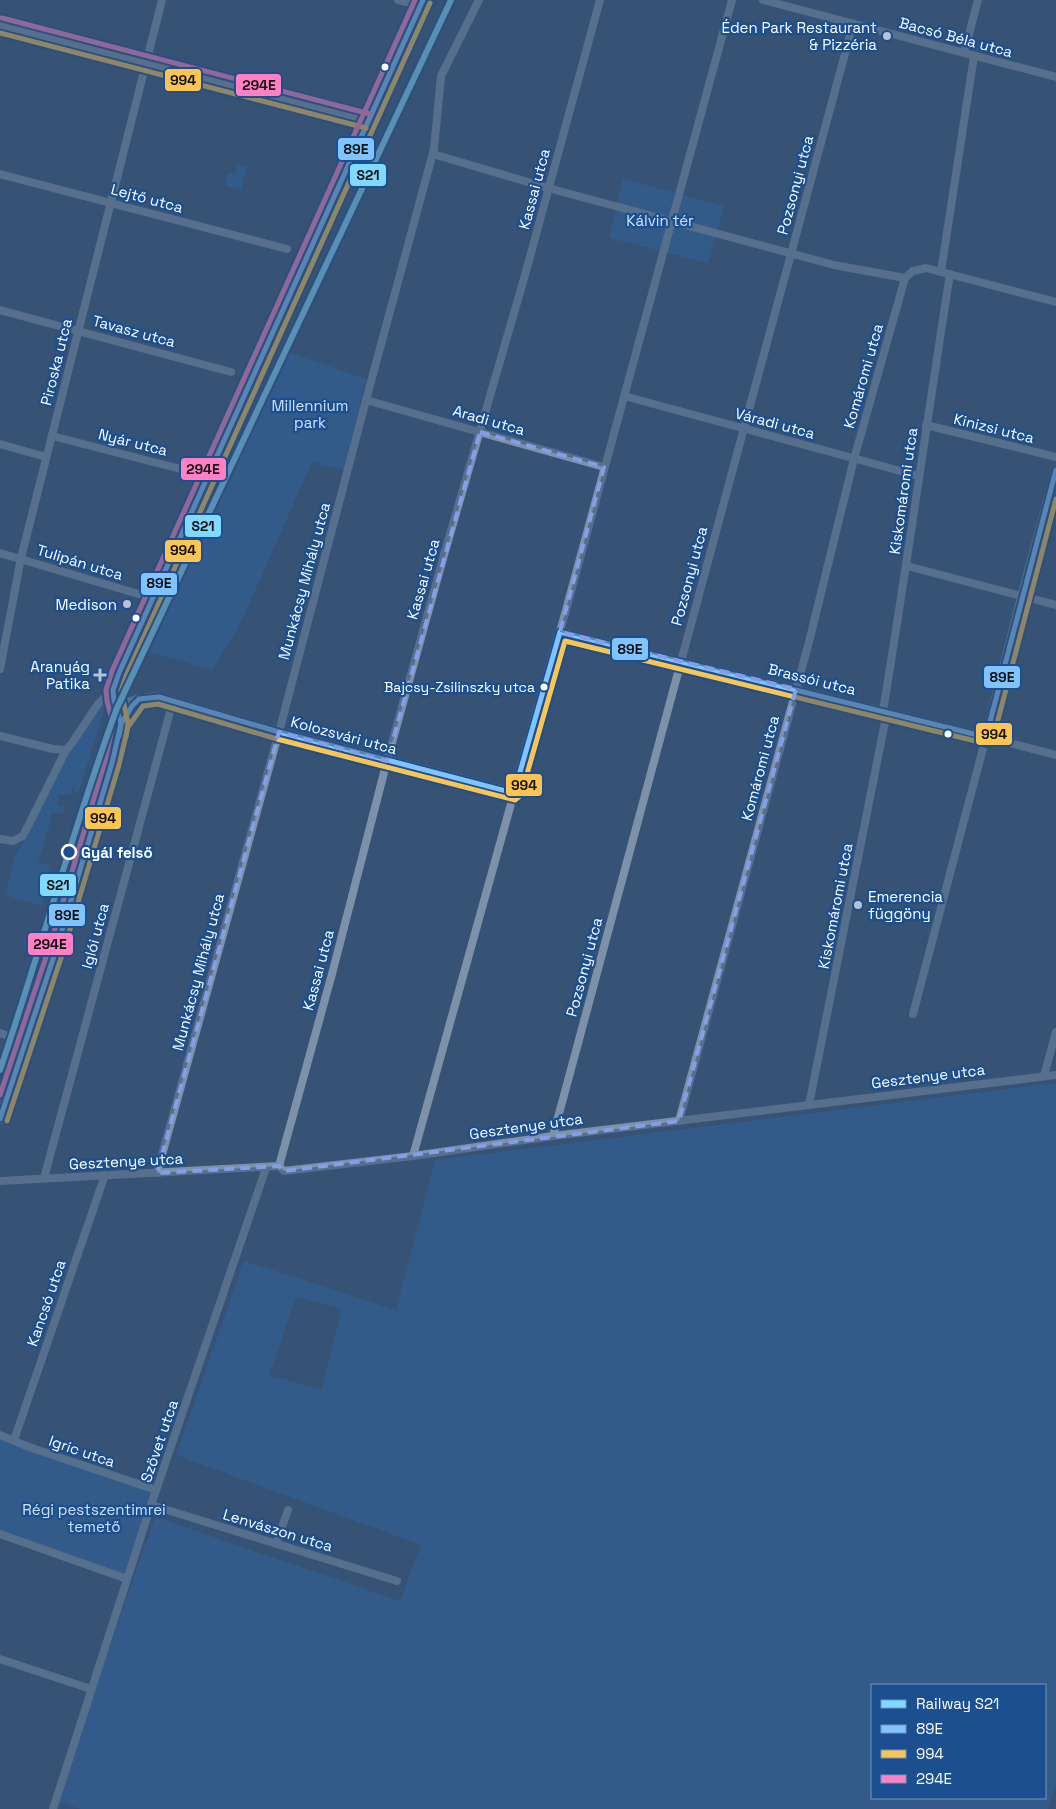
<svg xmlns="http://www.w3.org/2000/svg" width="1056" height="1809" font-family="'Space Grotesk',sans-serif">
<rect width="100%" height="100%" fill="#365274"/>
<!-- green -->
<g fill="#2f66a5" fill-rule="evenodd">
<polygon points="237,165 247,167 241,190 225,186 228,173 235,175"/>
<polygon points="623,179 724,206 708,263 609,238"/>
<polygon points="287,352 366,379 344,470 312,462 243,618 213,670 152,653 150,650"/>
<polygon points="103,705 105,707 78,794 72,787 71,795 58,795 58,805 64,806 63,813 50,813 51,820 38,862 50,866 41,906 6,895 15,854 28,837 36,815 65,757 97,709"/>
<path d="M1056,1083V1785L1048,1809H81L56,1801L155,1517L400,1601L421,1545L176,1455L244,1261L396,1310L435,1160ZM296,1297L342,1309L321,1389L269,1375ZM872,1685H1045V1798H872Z"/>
<polygon points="0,1435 156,1490 127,1579 0,1534"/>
</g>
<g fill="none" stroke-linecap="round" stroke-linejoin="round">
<!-- minor -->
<g stroke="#7d92a8" stroke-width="8">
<polyline points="398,0 420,6"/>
<polyline points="763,0 1056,77"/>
<polyline points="964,53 978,0"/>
<polyline points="433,154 548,188 834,265 905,278 913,271 926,268 1056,302"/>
<polyline points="0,174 287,249"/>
<polyline points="941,272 974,56"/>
<polyline points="0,310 231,372"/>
<polyline points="624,396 919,476"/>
<polyline points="366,400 604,467"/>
<polyline points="926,425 1056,457"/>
<polyline points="52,436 208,476"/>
<polyline points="0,444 46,457"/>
<polyline points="0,553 152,598"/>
<polyline points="907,566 1056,605"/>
<polyline points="560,632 732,0"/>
<polyline points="0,669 21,558 162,0"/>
<path d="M883,711C907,566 927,420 950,274"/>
<polyline points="0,736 53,749 66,750 72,743 98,704 113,690"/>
<polyline points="0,839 13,841 23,836 66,750"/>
<polyline points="913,1014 986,737 1056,755"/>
<path d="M0,1033C15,1037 16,1041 21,1055"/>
<polyline points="12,1036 21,1033 31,1027"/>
<polyline points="1044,1076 1056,1032"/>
<polyline points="809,1105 887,712"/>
<polyline points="679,1121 809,642 854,459 905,278"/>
<polyline points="553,1136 853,24"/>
<polyline points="413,1156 514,793"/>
<polyline points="279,1166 332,974 387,761 444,555 525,275 600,0"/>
<polyline points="157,1173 279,732 366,400 434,149 441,76 479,0"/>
<polyline points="44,1178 173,701"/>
<polyline points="0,1181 279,1166 284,1171 413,1156 553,1136 1056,1075"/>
<polyline points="0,1435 29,1447 156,1490"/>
<polyline points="14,1440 105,1175"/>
<polyline points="151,1505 397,1581"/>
<polyline points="0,1534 127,1579"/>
<polyline points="276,1544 288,1510"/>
<polyline points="0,1659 91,1689"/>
<polyline points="53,1809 151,1505 266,1168"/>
</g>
<!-- tertiary -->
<g stroke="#7d92a8" stroke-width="9">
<polyline points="0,25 368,121"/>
<polyline points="114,700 130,702 138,699"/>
<path d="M121,724C132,705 135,696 159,697L279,732L514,793L560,632L986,737L1022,595L1056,470"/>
</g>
<!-- secondary -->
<polyline stroke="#798da4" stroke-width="10" points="0,1119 58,944 112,763 121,724 114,700 113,690 119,673 423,0"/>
<defs>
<g id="bus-1">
<polyline points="119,736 121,724 114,700 113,690 119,673 423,0"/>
<polyline points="0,1119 58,944 112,763 121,724 132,706 139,699 159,697 279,732 514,793 560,632 986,737 1056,470"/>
</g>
<g id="bus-2">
<polyline points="0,33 366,128"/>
<polyline points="126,737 128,723 121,691 126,676 430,3"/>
<polyline points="7,1121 65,946 119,765 128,727 143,706 158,704 277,739 515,800 521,795 565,641 988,744 993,739 1056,499"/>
</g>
<g id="bus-3">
<polyline points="2,18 370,114"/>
<polyline points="0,1095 51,942 105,761 113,724 107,701 106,690 112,671 415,0"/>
</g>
</defs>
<!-- bus-1 casing -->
<use href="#bus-1" stroke="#1b4f8f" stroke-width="9"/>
<!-- bus-2 casing -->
<use href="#bus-2" stroke="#1b4f8f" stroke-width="9"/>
<!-- bus-3 casing -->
<use href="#bus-3" stroke="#1b4f8f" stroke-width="9"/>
<!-- bus-1 -->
<use href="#bus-1" stroke="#80c4ff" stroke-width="5"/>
<!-- bus-2 -->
<use href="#bus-2" stroke="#fcc553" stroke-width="5"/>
<!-- bus-3 -->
<use href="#bus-3" stroke="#ff80c5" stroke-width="5"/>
<defs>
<path id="rail-1" d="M0,1070C41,950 73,827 117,708L451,0"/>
</defs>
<!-- rail-1 casing -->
<use href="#rail-1" stroke="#1b4f8f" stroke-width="10"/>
<!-- rail-1 -->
<use href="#rail-1" stroke="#80d9ff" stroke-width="6"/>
</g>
<!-- marked area -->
<path d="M0 0H1056V1809H0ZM480,432L604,467L560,632L796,689L679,1121L284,1171L279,1166L157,1173L279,732L387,761Z" fill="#365274" fill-opacity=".55" fill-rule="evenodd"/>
<path fill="none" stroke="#839eea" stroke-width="4" stroke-dasharray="10 6" stroke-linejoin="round" d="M480,432L604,467L560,632L796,689L679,1121L284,1171L279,1166L157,1173L279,732L387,761Z"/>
<!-- markers -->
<g fill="#b9c2ce" stroke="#1b4f8f" stroke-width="2">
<circle cx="887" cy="36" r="5"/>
<circle cx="127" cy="604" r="5"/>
<path d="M97.5 667.5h5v5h5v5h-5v5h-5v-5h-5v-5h5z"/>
<circle cx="858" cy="905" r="5"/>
</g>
<g fill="#fff" stroke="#1b4f8f" stroke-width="2">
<circle cx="385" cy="67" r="4.5"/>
<circle cx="136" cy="618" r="4.5"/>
<circle cx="544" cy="687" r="4.5"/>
<circle cx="948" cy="734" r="4.5"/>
</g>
<circle fill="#1b4f8f" stroke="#fff" stroke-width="2.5" cx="69" cy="852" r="7"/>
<g text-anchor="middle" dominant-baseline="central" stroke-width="4.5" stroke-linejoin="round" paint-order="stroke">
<!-- bus labels -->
<g font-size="14" fill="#fff" stroke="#1b4f8f" text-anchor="end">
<text x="535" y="687">Bajcsy-Zsilinszky utca</text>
</g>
<!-- poi labels -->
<g font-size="15" fill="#fff" stroke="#1b4f8f" text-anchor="end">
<text x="877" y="27">Éden Park Restaurant<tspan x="877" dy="17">&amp; Pizzéria</tspan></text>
<text x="117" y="604">Medison</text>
<text x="90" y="666">Aranyág<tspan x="90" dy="17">Patika</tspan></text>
<text x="868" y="896" text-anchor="start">Emerencia<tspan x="868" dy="17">függöny</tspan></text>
</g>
<!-- street labels -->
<g font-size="15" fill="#fff" stroke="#1b4f8f">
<text transform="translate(956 37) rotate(15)">Bacsó Béla utca</text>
<text transform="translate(795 185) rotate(-75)">Pozsonyi utca</text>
<text transform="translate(534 189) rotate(-75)">Kassai utca</text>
<text transform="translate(147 198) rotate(15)">Lejtő utca</text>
<text transform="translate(134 331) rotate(15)">Tavasz utca</text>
<text transform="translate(56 362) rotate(-76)">Piroska utca</text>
<text transform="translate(863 376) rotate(-74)">Komáromi utca</text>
<text transform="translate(489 420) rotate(16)">Aradi utca</text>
<text transform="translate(775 423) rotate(15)">Váradi utca</text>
<text transform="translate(994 428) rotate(14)">Kinizsi utca</text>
<text transform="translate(133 442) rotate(14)">Nyár utca</text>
<text transform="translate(903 491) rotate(-82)">Kiskomáromi utca</text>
<text transform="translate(80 562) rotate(17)">Tulipán utca</text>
<text transform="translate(689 576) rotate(-75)">Pozsonyi utca</text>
<text transform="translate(423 579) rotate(-74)">Kassai utca</text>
<text transform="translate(304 581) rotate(-75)">Munkácsy Mihály utca</text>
<text transform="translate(812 679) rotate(14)">Brassói utca</text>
<text transform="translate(344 735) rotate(15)">Kolozsvári utca</text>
<text transform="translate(760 768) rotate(-75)">Komáromi utca</text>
<text transform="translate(835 906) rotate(-79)">Kiskomáromi utca</text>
<text transform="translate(95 936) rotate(-75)">Iglói utca</text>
<text transform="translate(584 967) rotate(-75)">Pozsonyi utca</text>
<text transform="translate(318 970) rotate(-75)">Kassai utca</text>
<text transform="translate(198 972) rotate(-75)">Munkácsy Mihály utca</text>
<text transform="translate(928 1076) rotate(-7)">Gesztenye utca</text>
<text transform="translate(526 1126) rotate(-8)">Gesztenye utca</text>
<text transform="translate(126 1161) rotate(-3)">Gesztenye utca</text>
<text transform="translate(46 1303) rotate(-71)">Kancsó utca</text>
<text transform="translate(159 1441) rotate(-71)">Szövet utca</text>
<text transform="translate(82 1451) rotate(19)">Igric utca</text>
<text transform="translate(278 1530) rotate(17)">Lenvászon utca</text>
</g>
<!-- park labels -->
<g font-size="15" fill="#cfe3fa" stroke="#1b4f8f">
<text x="660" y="220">Kálvin tér</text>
<text x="310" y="405">Millennium<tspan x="310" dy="17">park</tspan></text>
<text x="94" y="1509">Régi pestszentimrei<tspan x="94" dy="17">temető</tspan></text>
</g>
<!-- stop labels -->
<g font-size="15" font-weight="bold" fill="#fff" stroke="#1b4f8f" text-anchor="start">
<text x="81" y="852">Gyál felső</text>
</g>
</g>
<g stroke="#1b4f8f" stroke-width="2">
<rect x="164" y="68" width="38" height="24" rx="5" fill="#fcc553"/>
<rect x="235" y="73" width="47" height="24" rx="5" fill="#ff80c5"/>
<rect x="337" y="137" width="38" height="24" rx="5" fill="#80c4ff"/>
<rect x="349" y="163" width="38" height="24" rx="5" fill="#80d9ff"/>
<rect x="180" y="457" width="47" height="24" rx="5" fill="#ff80c5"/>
<rect x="184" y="514" width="38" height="24" rx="5" fill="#80d9ff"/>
<rect x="164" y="539" width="38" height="24" rx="5" fill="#fcc553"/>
<rect x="140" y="572" width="38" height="24" rx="5" fill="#80c4ff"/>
<rect x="611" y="637" width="38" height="24" rx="5" fill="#80c4ff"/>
<rect x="983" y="665" width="38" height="24" rx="5" fill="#80c4ff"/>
<rect x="975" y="722" width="38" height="24" rx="5" fill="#fcc553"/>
<rect x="505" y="773" width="38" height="24" rx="5" fill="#fcc553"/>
<rect x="84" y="806" width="38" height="24" rx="5" fill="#fcc553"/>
<rect x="39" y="873" width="38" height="24" rx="5" fill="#80d9ff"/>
<rect x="48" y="903" width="38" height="24" rx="5" fill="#80c4ff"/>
<rect x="27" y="932" width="47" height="24" rx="5" fill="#ff80c5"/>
</g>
<g font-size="14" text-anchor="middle" font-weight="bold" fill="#111">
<text x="183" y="85">994</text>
<text x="259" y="90">294E</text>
<text x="356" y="154">89E</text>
<text x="368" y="180">S21</text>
<text x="203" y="474">294E</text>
<text x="203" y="531">S21</text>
<text x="183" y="555">994</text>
<text x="159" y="588">89E</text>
<text x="630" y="654">89E</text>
<text x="1002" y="682">89E</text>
<text x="994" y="739">994</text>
<text x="524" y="790">994</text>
<text x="103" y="823">994</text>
<text x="58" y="890">S21</text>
<text x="67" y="920">89E</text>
<text x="50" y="949">294E</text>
</g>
<!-- legend -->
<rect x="871" y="1684" width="175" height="115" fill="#1b4f8f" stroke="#7695bc"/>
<rect x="881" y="1700" width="25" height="8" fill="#80d9ff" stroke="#7695bc"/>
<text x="916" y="1709" font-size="15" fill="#ffffff">Railway S21</text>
<rect x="881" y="1725" width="25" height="8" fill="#80c4ff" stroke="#7695bc"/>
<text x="916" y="1734" font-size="15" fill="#ffffff">89E</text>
<rect x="881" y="1750" width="25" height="8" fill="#fcc553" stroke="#7695bc"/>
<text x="916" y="1759" font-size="15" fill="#ffffff">994</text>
<rect x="881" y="1775" width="25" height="8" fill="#ff80c5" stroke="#7695bc"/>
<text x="916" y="1784" font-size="15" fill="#ffffff">294E</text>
</svg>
